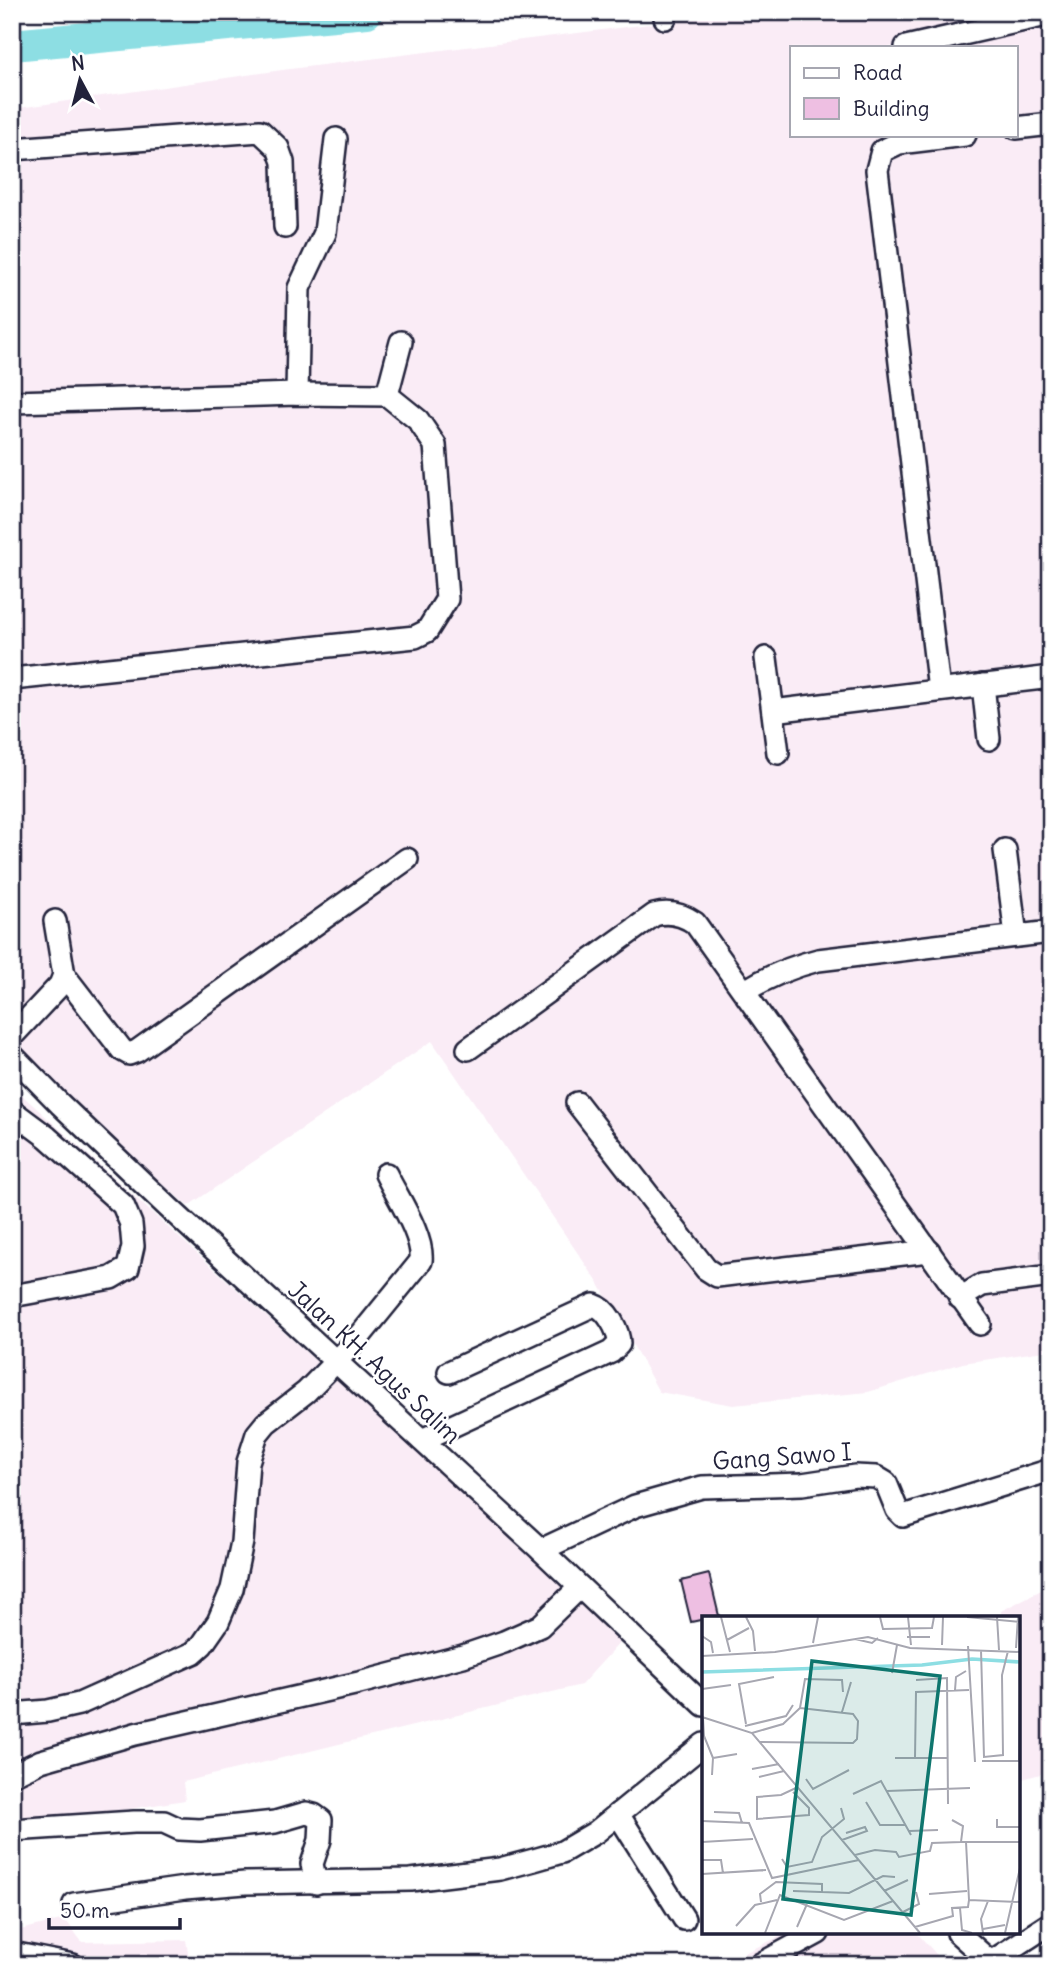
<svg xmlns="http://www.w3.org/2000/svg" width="1063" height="1977" font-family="Delius,sans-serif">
<rect width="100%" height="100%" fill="#fff"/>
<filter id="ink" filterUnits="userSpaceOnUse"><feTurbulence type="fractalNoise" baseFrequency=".0143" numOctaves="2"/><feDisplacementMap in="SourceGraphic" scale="14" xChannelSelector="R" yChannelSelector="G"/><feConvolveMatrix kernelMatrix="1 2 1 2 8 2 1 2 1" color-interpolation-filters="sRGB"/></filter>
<g filter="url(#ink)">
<!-- built -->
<g fill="#faecf6" fill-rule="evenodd">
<path d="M745,12H1051V1350L963,1363L868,1392L733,1405L659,1392L599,1284L432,1041L188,1206L12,1054V109L282,70ZM792,47H1016V135H792Z"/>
<polygon points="12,1086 623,1639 581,1685 183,1782 185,1800 12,1828"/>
<polygon points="1051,1585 1051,1771 1019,1780 1019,1618 1001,1618 1001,1611"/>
<polygon points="65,1919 82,1942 186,1940 190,1965 12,1965 12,1932"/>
<polygon points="787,1933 917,1933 946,1965 719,1965"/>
</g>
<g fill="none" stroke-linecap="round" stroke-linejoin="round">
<!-- river -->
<polyline stroke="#8ddee3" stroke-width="32" points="12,45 367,12"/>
</g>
<!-- building -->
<polygon fill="#eebfe2" stroke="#22223b" stroke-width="2" points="709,1574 719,1616 691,1622 681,1581"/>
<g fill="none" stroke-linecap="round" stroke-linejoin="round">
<defs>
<g id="minor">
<polyline points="665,18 665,12"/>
<polyline points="906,47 1051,14"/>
<polyline points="1016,128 1051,124"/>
<polyline points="12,149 260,131 278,148 283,162 285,227"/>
<polyline points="297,394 299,288 325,233 336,139"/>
<polyline points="387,395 401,342"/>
<polyline points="12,402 297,394 387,395 418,420 435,445 447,599 427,631 415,637 12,679"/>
<polyline points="766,658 778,753"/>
<polyline points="983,685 989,739"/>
<polyline points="939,690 877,170 882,151 899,143 965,135"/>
<polyline points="773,711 1051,677"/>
<polyline points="1005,850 1016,936"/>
<polyline points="64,975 122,1050 129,1054 137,1051 407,859"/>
<path d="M745,991C769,976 790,967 818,960L1051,932"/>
<polyline points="12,1036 60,985 64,975 55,921"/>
<path d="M468,1049L654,915C669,911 682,914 695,923L980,1324"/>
<polyline points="12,1055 60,1104 168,1207 541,1550 704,1705"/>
<polyline points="577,1103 706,1269 717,1276 929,1251"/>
<polyline points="12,1111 47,1137 123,1205 131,1224 133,1246 128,1268 111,1278 12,1296"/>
<polyline points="960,1298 982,1285 1051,1276"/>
<path d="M422,1440L611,1352L619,1344C619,1330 607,1309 594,1305L449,1372"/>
<polyline points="541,1550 635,1506 702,1487 802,1484 855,1476 876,1477 886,1483 897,1510 903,1516 1051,1470"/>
<path d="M12,1714L48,1711L79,1704L193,1653L202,1645L218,1622L232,1589L242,1542L248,1462L257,1434L266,1423L306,1392L355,1342L421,1261C424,1236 397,1197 386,1174"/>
<polyline points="12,1775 41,1761 135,1734 359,1683 463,1656 504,1642 540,1626 580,1587"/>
<polyline points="618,1814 684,1919"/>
<polyline points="12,1830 134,1822 164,1822 179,1829 200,1830 275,1822 306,1813 314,1815 321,1820 320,1840 312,1864 316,1883"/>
<polyline points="74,1904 185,1888 245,1883 411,1880 500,1869 534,1860 562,1852 596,1832 704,1744"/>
<polyline points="958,1933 994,1965"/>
<polyline points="12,1953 73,1965"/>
<polyline points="991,1962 1051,1923"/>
<polyline points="759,1965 818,1933"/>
</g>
</defs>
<!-- minor casing -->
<use href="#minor" stroke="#22223b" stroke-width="26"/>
<!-- minor -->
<use href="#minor" stroke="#fff" stroke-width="21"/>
</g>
</g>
<g text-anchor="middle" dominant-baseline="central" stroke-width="5" stroke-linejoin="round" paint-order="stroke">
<!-- street labels -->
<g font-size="24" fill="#22223b" stroke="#fff">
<text transform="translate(375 1362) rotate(43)">Jalan KH. Agus Salim</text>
<text transform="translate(782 1456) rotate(-4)">Gang Sawo I</text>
</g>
</g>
<!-- overview -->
<g transform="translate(702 1616)">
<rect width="318" height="318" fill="#fff"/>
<path fill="none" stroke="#8ddee3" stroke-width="3.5" d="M0,56L220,49L270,43L318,46"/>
<path fill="none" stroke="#a7a7b1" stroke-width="2" d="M19,1L28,36M44,1L51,15L53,35M178,1L181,13L230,12L232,1M206,1L209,29M265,1L318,6M295,1L297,34M0,20L9,26L11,37M205,21H228M153,23L170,27L176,22M25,24L47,12M111,27L116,1M240,29L241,1M266,30L273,146M314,32L316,1M279,34L282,141L301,139L300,59L306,35M0,40L73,36L166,21L208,32L318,36M190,57L195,29M214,64L245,62L246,188M0,73L29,69M253,74L254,61L264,55M140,96L149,66M0,101L50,117L218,317M1,102L2,120L11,142L10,159M44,108L37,68L72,61M43,110L84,100L91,89M50,117L81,108L98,92L103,63L140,64L141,76M57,126L151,127L155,123L156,105L151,98L98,92M11,142L35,138M193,142H246M213,142L214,76L267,74M280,145H317L318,73M50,153L77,148M57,161L82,155M104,163L111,173L147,154M185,175L268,172M91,176L107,192V199L55,203V181L79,179L96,171M151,178L179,165L209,219M164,186L178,209H204M12,196L37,197L40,207M295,203V211H318M250,204L261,210L259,226H318M0,205L47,207L70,262L157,244M207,215L236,214M140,224L165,215L163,211L144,217M0,226L51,223M264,226L267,284M153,239L173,234L194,236L197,241L228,235L230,227L259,226M80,243L85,251L110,246L120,221L142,203L139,192M0,244H19L21,257M0,258L64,254M91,275L147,277L181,260L193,261M182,275L206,264M227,278L265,275M59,286L58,278L74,266L120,268V276M258,292L260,314L270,317M201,296L217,288L214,276M34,310L53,289L75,284M95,311L105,288M213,311L251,300L250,292L266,291L267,284L318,286M281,313L303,309M63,317L78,279L142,304L191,285M281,317L279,303L286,285M303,317L318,252"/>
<path fill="#0f766e" fill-opacity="0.15" stroke="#0f766e" stroke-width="3.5" d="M110,45L238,60L209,299L81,283Z"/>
<rect width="318" height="318" fill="none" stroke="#22223b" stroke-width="3.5"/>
</g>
<!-- margin -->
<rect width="1063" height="1977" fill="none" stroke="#fff" stroke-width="42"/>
<rect x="21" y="21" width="1021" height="1935" fill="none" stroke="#22223b" stroke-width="2.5" filter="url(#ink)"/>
<!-- legend -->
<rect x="790" y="46" width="228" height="91" fill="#ffffff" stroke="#a7a7b1" stroke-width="2"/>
<rect x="804" y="68" width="35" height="10" fill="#ffffff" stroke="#a7a7b1" stroke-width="2"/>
<text x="853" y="80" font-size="21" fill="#22223b">Road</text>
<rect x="804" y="98" width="35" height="21" fill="#eebfe2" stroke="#a7a7b1" stroke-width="2"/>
<text x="853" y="116" font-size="21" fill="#22223b">Building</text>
<!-- north arrow -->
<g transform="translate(80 80) rotate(353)" stroke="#ffffff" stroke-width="5" paint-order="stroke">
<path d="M0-5L12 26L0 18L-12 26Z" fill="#22223b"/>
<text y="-10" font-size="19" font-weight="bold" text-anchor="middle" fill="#22223b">N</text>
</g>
<!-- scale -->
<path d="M49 1918v10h131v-10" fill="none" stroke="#22223b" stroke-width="3.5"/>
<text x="60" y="1918" font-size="21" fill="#22223b" stroke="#ffffff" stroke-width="5" paint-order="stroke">50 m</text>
</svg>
